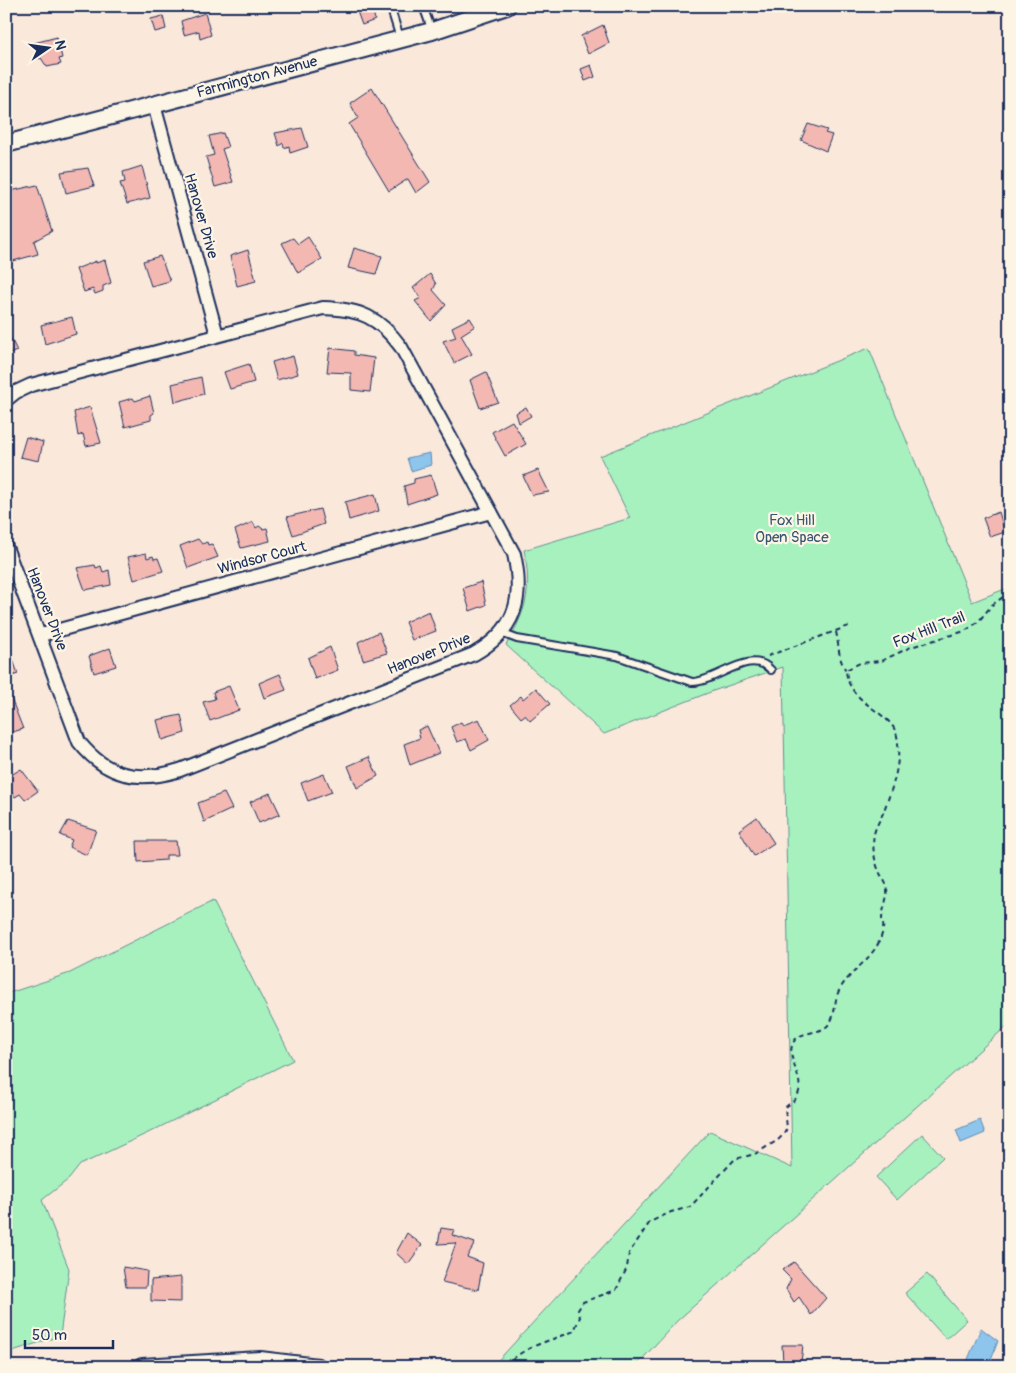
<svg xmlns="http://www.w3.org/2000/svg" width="1016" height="1373" font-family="Pangolin,sans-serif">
<rect width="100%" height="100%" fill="#fae9db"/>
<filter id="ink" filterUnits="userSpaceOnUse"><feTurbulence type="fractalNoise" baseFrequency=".02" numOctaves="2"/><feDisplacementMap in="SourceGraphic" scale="10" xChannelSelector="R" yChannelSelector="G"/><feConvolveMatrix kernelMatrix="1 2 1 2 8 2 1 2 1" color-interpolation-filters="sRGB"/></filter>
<g filter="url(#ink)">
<!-- green -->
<g fill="#a7f1bf" stroke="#61908e">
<path d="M869,348L972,602L1010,587V1023L677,1321L635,1367H492L710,1131L792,1168L783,667L713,691L604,734L506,645C527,610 532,590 524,550L630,518L600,456Z"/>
<polygon points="213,901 293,1060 150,1132 80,1165 69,1179 42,1200 69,1269 60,1336 6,1353 6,994 70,973"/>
<polygon points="922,1134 943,1157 897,1200 876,1177"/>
<polygon points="927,1274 967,1320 946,1339 905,1293"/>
</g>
<!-- water -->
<g fill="#8dc5ec" stroke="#5f89b3">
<polygon points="430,453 431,465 411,471 407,458"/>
<polygon points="980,1120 985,1133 961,1143 956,1130"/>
<polygon points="981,1328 998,1341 988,1367 969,1367 966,1364"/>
</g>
<!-- building -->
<g fill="#f4b8b3" stroke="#1b2f5e">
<polygon points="355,6 372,6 375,20 362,25"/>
<polygon points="205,13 211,35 200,39 199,31 184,35 181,21"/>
<polygon points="163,16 166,29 155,32 151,19"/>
<polygon points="603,25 609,43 588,54 581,36"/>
<polygon points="57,37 62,58 59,59 61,64 47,67 41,58 39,59 34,43"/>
<polygon points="591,65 595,77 585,81 581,69"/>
<polygon points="372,88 430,182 416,193 408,179 389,191 349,124 358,118 350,103"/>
<polygon points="808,124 827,130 825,133 832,135 826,151 801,140"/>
<polygon points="302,128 308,147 290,153 289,146 284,148 283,143 279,146 275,133"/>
<polygon points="223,133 228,147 222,149 233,182 215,187 206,157 214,155 209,136"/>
<polygon points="142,166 150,198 127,204 120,183 125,182 123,172"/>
<polygon points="88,168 94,186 66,193 61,172"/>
<polygon points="37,185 52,231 34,241 38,254 6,263 6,192"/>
<polygon points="308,237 322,259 298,273 282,243 293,238 298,244"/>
<polygon points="354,248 382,256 376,274 348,268"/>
<polygon points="248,250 256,281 237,286 230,256"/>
<polygon points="160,256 170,281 151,286 143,261"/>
<polygon points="105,260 111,283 103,286 103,291 95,294 93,289 84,292 76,269 96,261 96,263"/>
<polygon points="430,274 436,284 433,290 446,305 431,321 415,301 421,298 413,288"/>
<polygon points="72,317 76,334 45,344 41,325"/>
<polygon points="470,318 475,326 461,335 472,354 454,363 443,341 456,337 452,327"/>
<polygon points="6,328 17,351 6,355"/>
<polygon points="330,348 354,351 354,355 374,358 370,392 351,390 351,373 327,372"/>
<polygon points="293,356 298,374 277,380 272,362"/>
<polygon points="249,364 254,382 230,389 224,372"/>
<polygon points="486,372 498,402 480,408 470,380"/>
<polygon points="201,377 204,394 175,402 172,384"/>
<polygon points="150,396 154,413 151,415 151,420 125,427 119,402 133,398 135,401"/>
<polygon points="90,407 101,443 86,446 83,434 78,436 74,412"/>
<polygon points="526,407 531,416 519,423 516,413"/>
<polygon points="512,421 526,444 505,456 492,432"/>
<polygon points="26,437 43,442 39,461 20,457"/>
<polygon points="538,470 549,492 532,495 523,476"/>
<polygon points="431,475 437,494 407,504 404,486 414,483 414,479"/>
<polygon points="375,494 379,511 349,520 345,502"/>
<polygon points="320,509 324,524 293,535 287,517"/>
<polygon points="999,512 1005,532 990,537 983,518"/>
<polygon points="253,522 256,528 259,526 263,529 267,528 270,541 241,548 235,530"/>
<polygon points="198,539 202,544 207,542 208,545 212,544 218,557 188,568 180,546"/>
<polygon points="146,553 147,558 153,556 154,559 158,558 163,571 134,580 128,557"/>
<polygon points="95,565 96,568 101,566 103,572 109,570 111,585 85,590 77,568"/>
<polygon points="481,582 486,605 470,611 463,588"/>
<polygon points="429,611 436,631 412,640 405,622"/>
<polygon points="379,632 387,653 363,660 358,642"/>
<polygon points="6,645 8,645 18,674 6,678"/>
<polygon points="330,647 338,670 315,679 308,658"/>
<polygon points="110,648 116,666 94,673 89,656"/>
<polygon points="280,674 286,690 264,698 259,683"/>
<polygon points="229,686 239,710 210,721 203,702 215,699 213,692"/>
<polygon points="7,688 23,729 9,733 6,726"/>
<polygon points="536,688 550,704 530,721 525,715 521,718 510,705 521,696 523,699"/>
<polygon points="181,715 185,733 162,740 157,720"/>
<polygon points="479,719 489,740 471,750 466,739 457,742 451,727 461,722 463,725"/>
<polygon points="427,726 439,753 410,765 404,744 420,738 418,730"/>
<polygon points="369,757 378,776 357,788 348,766"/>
<polygon points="21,769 38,791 25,800 20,794 15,797 6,783 6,778"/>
<polygon points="324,774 332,792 308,801 301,783"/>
<polygon points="224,793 232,809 204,822 198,803"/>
<polygon points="270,793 280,814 259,823 250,802"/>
<polygon points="757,817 774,843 754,856 739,830"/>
<polygon points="68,821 96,830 87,855 69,847 72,840 60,835"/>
<polygon points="137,841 176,841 178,855 166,855 166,860 138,862"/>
<polygon points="441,1228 454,1230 452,1235 475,1243 467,1257 483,1263 478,1290 442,1282 456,1243 438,1244"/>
<polygon points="407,1233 422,1245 408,1264 396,1253"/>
<polygon points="794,1262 826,1298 811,1315 799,1297 794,1302 786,1289 791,1279 782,1270"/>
<polygon points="123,1267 147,1271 146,1287 126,1287"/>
<polygon points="181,1277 181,1302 151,1301 151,1280"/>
<polygon points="782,1345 803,1345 801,1363 783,1363"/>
</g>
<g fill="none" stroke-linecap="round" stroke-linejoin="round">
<defs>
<g id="service">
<polyline points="390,6 400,38"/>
<polyline points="423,6 432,31"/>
<path d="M501,633L517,639L617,656L692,682C717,682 750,647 771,670"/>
</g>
<g id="minor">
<polyline points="154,105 217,335"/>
<path d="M6,400L16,392L31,385L323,308C360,309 379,317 401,347L514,554C524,599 516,630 474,654L180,770C138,783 107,777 79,742L6,547"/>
<polyline points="41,635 491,512"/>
</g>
<g id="tertiary">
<polyline points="6,144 432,31 507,6"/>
<polyline points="142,1367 260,1360 318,1367"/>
</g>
</defs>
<!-- service casing -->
<use href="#service" stroke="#1b2f5e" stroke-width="10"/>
<!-- minor casing -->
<use href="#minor" stroke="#1b2f5e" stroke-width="16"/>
<!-- tertiary casing -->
<use href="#tertiary" stroke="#1b2f5e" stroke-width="20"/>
<!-- path -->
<g stroke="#1b2f5e" stroke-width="2" stroke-dasharray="5 4" stroke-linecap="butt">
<path d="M836,632C839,644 838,660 846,670"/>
<polyline points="768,656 849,626"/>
<path d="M507,1367C518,1347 554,1340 574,1331L580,1317L578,1310L583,1302L616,1290L627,1268L629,1253L650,1222L671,1212L690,1207L735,1159L755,1154L778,1140L784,1134L787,1128L785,1108C788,1104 794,1102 796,1098C808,1081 785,1060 793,1043C800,1029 820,1036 829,1024C837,1014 833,1000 840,989C852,968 879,956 883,929C884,925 882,921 882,918C883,908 888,898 887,888C886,881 881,877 879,871C874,860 872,845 874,834C876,826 880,820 883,813C892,789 902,763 897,736C892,711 848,705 846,670L860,663L881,661L911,647L965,631L978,622L992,605L1010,592"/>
</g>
<!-- service -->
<use href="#service" stroke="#fcf5e5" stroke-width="6"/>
<!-- minor -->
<use href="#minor" stroke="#fcf5e5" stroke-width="12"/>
<!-- tertiary -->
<use href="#tertiary" stroke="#fcf5e5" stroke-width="16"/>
</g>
</g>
<g text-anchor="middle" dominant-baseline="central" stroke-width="4.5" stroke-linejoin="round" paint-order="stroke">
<!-- street labels -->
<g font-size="15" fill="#1b2f5e" stroke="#fcf5e5">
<text transform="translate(257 77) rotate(-15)">Farmington Avenue</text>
<text transform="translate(201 216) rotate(74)">Hanover Drive</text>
<text transform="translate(262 558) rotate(-15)">Windsor Court</text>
<text transform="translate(47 609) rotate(69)">Hanover Drive</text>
<text transform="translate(929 630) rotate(-21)">Fox Hill Trail</text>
<text transform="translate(429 654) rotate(-22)">Hanover Drive</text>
</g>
<!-- park labels -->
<g font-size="15" fill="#375671" stroke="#fcf5e5">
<text x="792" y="520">Fox Hill<tspan x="792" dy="17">Open Space</tspan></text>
</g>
</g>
<!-- margin -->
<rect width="1016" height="1373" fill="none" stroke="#fcf5e5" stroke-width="25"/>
<rect x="12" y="12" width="991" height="1348" fill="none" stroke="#1b2f5e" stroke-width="2" filter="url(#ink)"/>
<!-- north arrow -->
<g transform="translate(48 48) rotate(77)" stroke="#fcf5e5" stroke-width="4" paint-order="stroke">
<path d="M0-4L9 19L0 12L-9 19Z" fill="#1b2f5e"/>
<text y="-8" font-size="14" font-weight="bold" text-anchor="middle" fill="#1b2f5e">N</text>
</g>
<!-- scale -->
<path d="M25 1340v8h88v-8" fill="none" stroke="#1b2f5e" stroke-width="2.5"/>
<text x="32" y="1340" font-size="15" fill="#1b2f5e" stroke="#fcf5e5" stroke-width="4" paint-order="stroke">50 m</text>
</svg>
